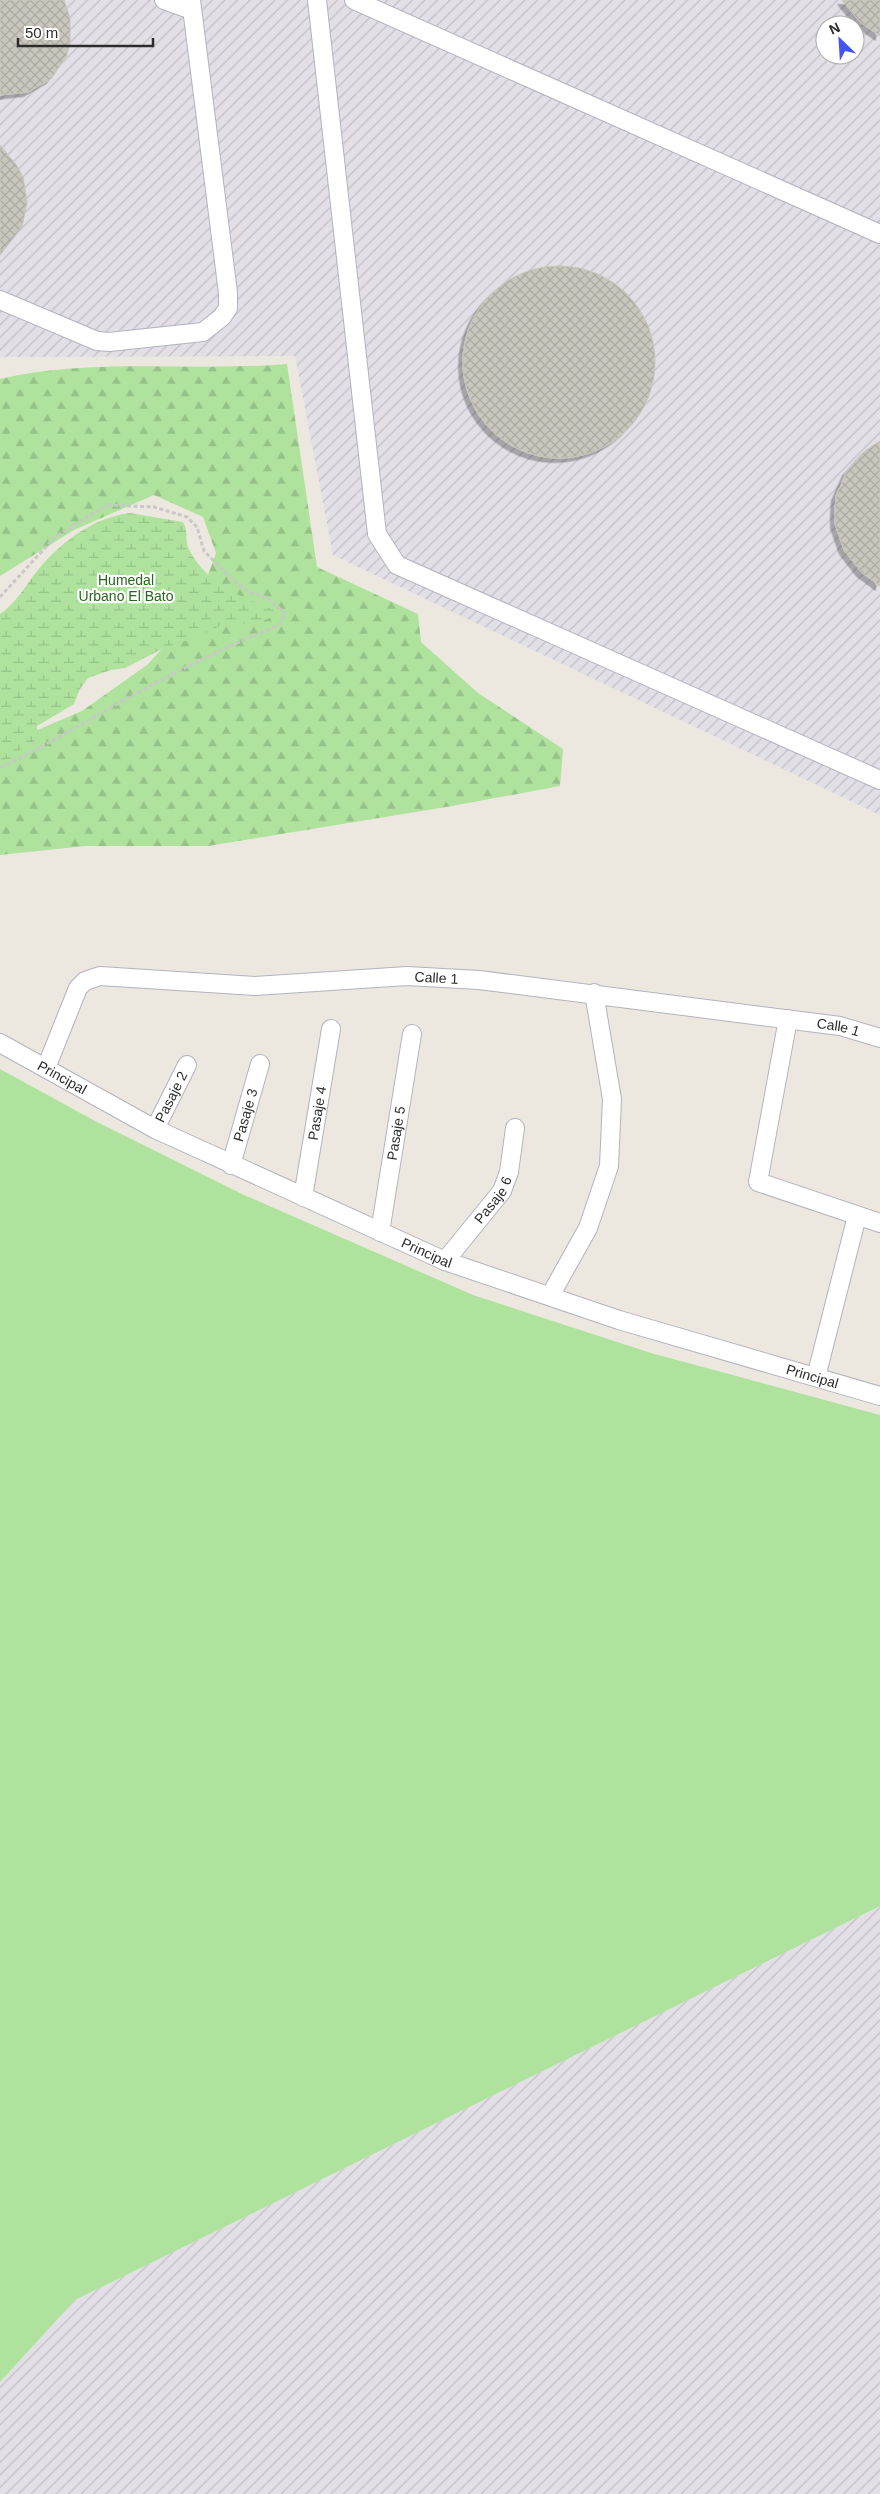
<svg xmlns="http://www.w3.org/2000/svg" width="880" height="2494" font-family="Arial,sans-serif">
<defs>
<pattern id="industrial-furrows" width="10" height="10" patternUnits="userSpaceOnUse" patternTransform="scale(1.25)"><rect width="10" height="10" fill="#e2dfe6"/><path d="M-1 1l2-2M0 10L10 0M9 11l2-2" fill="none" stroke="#c2c0c5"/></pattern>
<pattern id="forest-firs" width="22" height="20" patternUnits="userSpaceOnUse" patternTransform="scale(1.25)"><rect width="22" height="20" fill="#aee29d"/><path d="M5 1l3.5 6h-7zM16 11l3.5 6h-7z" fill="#96c287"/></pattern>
<pattern id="wetland-marsh" width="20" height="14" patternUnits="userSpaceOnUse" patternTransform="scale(1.25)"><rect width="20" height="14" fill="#aee29d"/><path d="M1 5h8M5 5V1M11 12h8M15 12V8" fill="none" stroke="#96c287"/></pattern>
<pattern id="building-cross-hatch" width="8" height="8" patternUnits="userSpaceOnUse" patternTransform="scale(1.25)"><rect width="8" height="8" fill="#c9c6bd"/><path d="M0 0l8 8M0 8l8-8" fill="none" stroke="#adaaa3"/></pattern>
<filter id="shadow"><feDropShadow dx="-4.5" dy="4.5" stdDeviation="0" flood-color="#0004"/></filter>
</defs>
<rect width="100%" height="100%" fill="#ede8df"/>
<!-- industrial -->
<g fill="url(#industrial-furrows)" fill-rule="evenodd">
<path d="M0,0H880V815L333,555L295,356L0,357ZM825,25H855V55H825Z"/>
<polygon points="880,1906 880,2494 0,2494 0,2382 75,2300"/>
</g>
<!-- grass -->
<polygon fill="#aee29d" points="0,1069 95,1121 244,1195 473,1295 651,1353 880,1415 880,1906 75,2300 0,2382"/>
<!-- forest -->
<path fill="url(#forest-firs)" d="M287,364L317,567L418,614L421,642L478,693L563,749L560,786L452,806L208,846H85L0,855V746L82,711L147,665L194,614L216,553L203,517L154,495L74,530L0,576V379C93,357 192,372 287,364Z"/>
<!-- wetland -->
<path fill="url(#wetland-marsh)" d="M130,513L183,522C189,532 184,542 190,551C207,584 242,598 274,610L276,614L273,617L256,623L222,625L197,637L164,648L125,668L111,670L88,678L80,689L74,704L37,726L38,739L0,763V614C18,602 28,581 42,565C65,539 96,517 130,513Z"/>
<!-- building -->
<g fill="url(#building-cross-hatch)" stroke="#c9c5b8" filter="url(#shadow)">
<polygon points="0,0 64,0 70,18 70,44 66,57 51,79 28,92 0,95"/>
<polygon points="842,0 880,0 880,36 860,22"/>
<polygon points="0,145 17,166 23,177 27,202 22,227 0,255"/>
<circle cx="559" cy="362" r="96"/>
<polygon points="880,441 880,586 861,572 844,550 835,524 835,510 836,496 847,471 866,450"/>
</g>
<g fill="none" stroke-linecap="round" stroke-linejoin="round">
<defs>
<g id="minor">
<polyline points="164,0 192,10"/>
<polyline points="317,0 377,534 397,565 880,780"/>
<polyline points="354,0 880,234"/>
<polyline points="0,300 97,341 109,342 203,332 222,317 228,308 228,293 191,0"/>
<polyline points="788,1019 758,1182 880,1223"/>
<path id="s1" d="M0,1043L155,1129L445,1261L619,1320L880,1396"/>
<path id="s2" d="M46,1068L78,988L85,981L100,976L255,986L407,976L479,980L840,1026L880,1038"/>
<path id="s3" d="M155,1129L187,1065"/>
<path id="s4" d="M231,1165L260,1064"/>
<path id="s5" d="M303,1197L331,1029"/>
<path id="s6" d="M380,1232L412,1034"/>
<path id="s7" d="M445,1261L502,1191L509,1172L515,1128"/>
<polyline points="550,1296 588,1228 609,1166 612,1099 594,993"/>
<polyline points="816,1377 857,1216"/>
</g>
</defs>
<!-- minor casing -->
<use href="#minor" stroke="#b2b3bf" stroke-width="20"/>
<!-- path -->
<path stroke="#c8c8c8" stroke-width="3" stroke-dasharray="4 2.5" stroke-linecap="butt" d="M0,597L55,537L107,505L154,507L187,517L197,527L204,551L234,581L251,593L268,598L285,613L279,625C230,645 184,667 137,693C91,718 47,745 0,768"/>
<!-- minor -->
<use href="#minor" stroke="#fff" stroke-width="18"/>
</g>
<g text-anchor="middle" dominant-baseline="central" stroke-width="4.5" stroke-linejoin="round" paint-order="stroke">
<!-- park labels -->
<g font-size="14" fill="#25681d" stroke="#fff">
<text x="126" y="580">Humedal<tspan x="126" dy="16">Urbano El Bato</tspan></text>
</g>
<!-- street labels -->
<g font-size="14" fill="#2c2c2c" stroke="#fff">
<text stroke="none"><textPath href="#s2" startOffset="449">Calle 1</textPath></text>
<text stroke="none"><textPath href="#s2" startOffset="854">Calle 1</textPath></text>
<text stroke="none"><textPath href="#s1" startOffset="71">Principal</textPath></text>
<text stroke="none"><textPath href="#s3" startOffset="36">Pasaje 2</textPath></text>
<text stroke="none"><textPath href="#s5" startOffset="85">Pasaje 4</textPath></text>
<text stroke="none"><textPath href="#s4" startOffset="52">Pasaje 3</textPath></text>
<text stroke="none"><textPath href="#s6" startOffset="100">Pasaje 5</textPath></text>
<text stroke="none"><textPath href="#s7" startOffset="78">Pasaje 6</textPath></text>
<text stroke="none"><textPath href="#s1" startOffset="476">Principal</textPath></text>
<text stroke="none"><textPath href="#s1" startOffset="881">Principal</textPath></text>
</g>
</g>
<!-- north arrow -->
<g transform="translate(840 40) rotate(335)"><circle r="24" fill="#ffffff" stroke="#ababab"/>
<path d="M0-4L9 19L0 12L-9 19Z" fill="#4453f5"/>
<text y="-8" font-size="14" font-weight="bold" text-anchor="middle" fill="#2c2c2c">N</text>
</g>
<!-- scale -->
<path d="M18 38v8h135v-8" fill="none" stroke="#2c2c2c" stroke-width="2.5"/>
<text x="25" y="38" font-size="15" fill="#2c2c2c" stroke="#ffffff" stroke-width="4" paint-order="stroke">50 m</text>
</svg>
